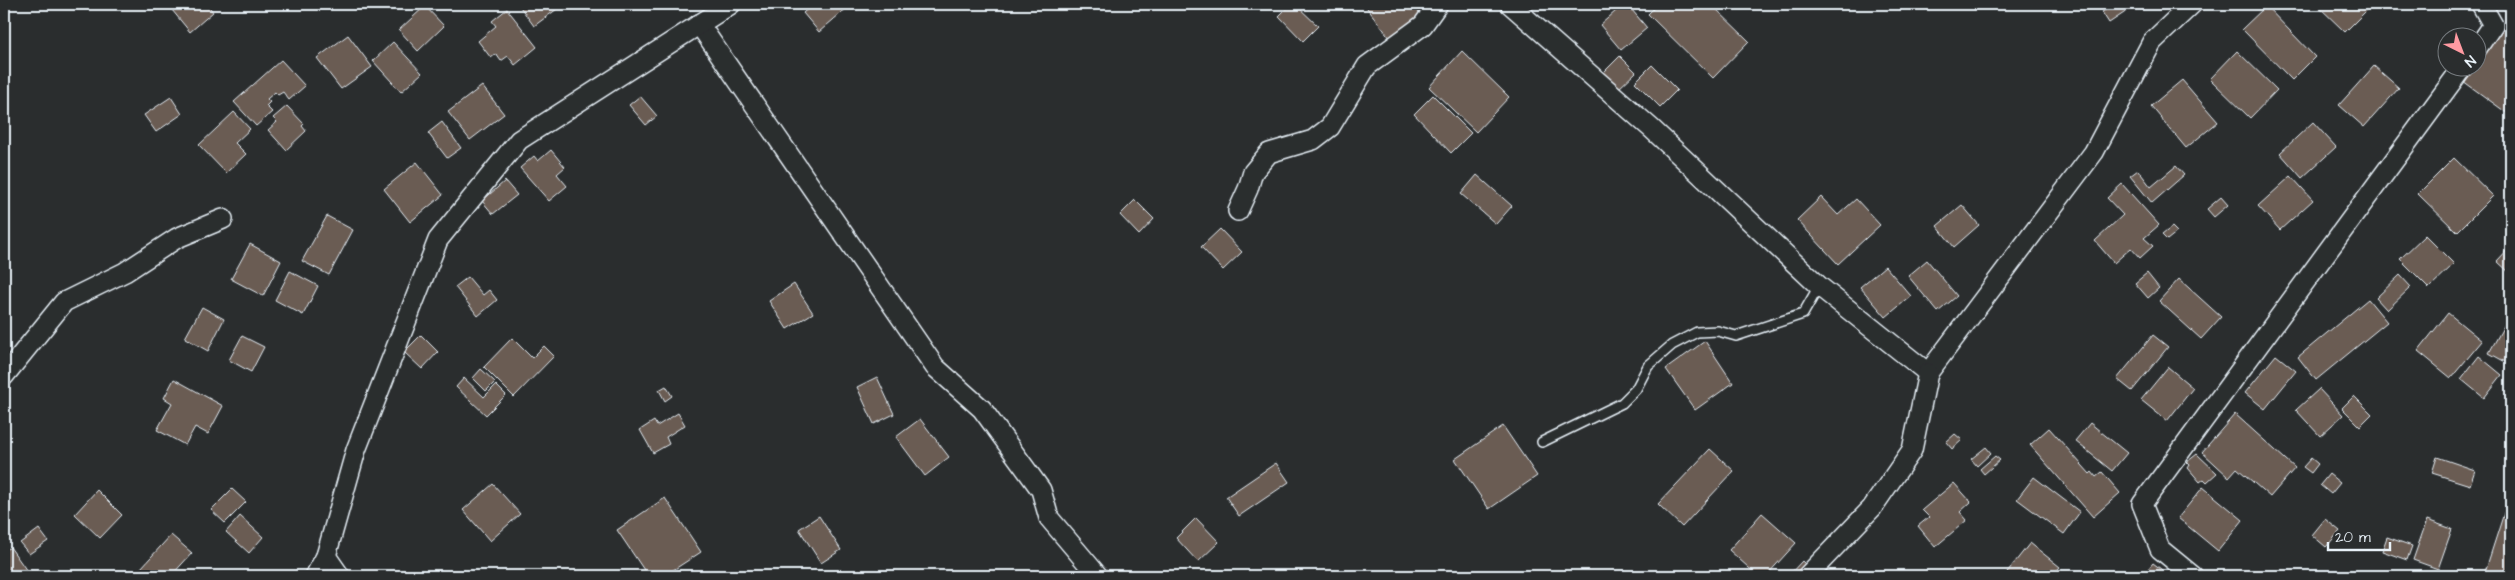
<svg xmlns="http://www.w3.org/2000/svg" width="2515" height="580" font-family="'Architects Daughter',sans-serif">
<rect width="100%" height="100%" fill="#2a2d2e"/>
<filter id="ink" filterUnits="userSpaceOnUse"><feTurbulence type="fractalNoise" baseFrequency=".02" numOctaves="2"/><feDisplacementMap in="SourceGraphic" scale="10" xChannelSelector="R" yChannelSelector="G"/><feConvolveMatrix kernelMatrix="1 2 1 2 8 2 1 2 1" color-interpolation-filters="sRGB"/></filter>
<g filter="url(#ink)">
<!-- building -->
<g fill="#6b5b52" stroke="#e8f1f8">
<polygon points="179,4 207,4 213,12 190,32 172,10"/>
<polygon points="518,4 553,4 557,9 534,26"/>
<polygon points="813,4 845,4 848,7 819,32 803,13"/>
<polygon points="1291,4 1295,4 1318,26 1303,41 1279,16"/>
<polygon points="1364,4 1412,4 1420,14 1390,38"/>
<polygon points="1624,4 1627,4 1647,28 1621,50 1600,25"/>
<polygon points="1658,4 1711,4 1749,41 1713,78 1648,14"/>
<polygon points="2115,4 2123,4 2127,11 2109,23 2102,12"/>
<polygon points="2316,4 2359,4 2366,11 2345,32"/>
<polygon points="425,6 444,26 418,51 399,30"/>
<polygon points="2266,6 2315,57 2292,80 2242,29"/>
<polygon points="507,9 537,47 515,65 508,56 501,61 496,54 491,58 478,41 496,26 492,21"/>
<polygon points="2503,27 2511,33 2511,116 2463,81 2473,68 2478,68 2478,62"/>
<polygon points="348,35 372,67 341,89 317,58"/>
<polygon points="393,42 422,73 401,92 373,61"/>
<polygon points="1462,51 1509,97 1476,132 1429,87"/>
<polygon points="2237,51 2277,90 2250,118 2210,79"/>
<polygon points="1620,56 1636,72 1617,90 1602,74"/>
<polygon points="281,60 305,86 289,100 283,92 278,95 275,92 267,99 270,102 266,106 272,112 256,126 234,102"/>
<polygon points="1652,65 1677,90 1660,107 1635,82"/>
<polygon points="2374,66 2399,88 2364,127 2339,105"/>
<polygon points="2182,80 2218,122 2186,148 2151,106"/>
<polygon points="482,86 504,114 470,140 448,112"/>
<polygon points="1433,95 1471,133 1451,153 1414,114"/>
<polygon points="640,96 657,116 646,125 629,105"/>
<polygon points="171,97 182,114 156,132 144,115"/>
<polygon points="287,106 304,124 302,126 306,131 286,150 268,130 277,122 273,118"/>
<polygon points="234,112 250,129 235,143 246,154 226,173 199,145"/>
<polygon points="442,122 461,148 447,158 428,133"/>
<polygon points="2313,122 2336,147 2302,178 2280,153"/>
<polygon points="551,150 565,167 557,174 567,186 549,201 520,168 534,156 538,161"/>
<polygon points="2454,158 2493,196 2457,232 2418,194"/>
<polygon points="417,162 443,195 410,222 384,189"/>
<polygon points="2176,166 2184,175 2152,203 2130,176 2138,170 2151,187"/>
<polygon points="1477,175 1512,206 1496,224 1461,194"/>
<polygon points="2291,176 2313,200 2280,230 2258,206"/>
<polygon points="505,181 517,195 493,214 482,201"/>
<polygon points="2122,184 2159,225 2144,238 2153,246 2140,258 2131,248 2114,263 2095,241 2123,215 2107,198"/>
<polygon points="1821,197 1838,215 1856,199 1880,225 1838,264 1797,220"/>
<polygon points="2221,197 2228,205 2214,217 2207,209"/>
<polygon points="1135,200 1154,219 1139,235 1120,215"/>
<polygon points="1962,205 1979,225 1954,247 1937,226"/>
<polygon points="327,216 353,230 329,275 302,261"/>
<polygon points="2172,227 2177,232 2167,240 2162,235"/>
<polygon points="1220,229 1242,252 1223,270 1201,247"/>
<polygon points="2425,235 2454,264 2429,288 2400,259"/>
<polygon points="250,244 281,261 263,296 231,279"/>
<polygon points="2511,246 2511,274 2497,261"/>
<polygon points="1927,260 1957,296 1938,312 1908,276"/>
<polygon points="1885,266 1911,296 1886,317 1860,287"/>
<polygon points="290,271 318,286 303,315 275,300"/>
<polygon points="2147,273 2159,288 2148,298 2135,283"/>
<polygon points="2400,275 2411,287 2387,310 2376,298"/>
<polygon points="468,277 483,295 489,290 497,300 478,316 455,287"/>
<polygon points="2179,279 2221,317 2201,339 2159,301"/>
<polygon points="794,284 813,313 787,329 769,301"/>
<polygon points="2368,299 2387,322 2316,380 2298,357"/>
<polygon points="202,307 224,319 208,351 185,338"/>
<polygon points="2448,313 2482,341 2451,378 2418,351"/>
<polygon points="2511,313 2511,365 2489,353"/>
<polygon points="421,335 438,352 422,369 404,352"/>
<polygon points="2153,335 2168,347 2132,391 2117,379"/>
<polygon points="242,336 264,347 251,372 229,360"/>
<polygon points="512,338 532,358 544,346 554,356 514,397 484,367"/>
<polygon points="1705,341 1733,383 1695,410 1666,369"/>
<polygon points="2276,355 2296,371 2265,409 2245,393"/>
<polygon points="2479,356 2502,375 2484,398 2461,379"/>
<polygon points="2168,367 2193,388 2167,421 2141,400"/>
<polygon points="481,369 495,382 486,391 473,378"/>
<polygon points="877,377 894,414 874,424 857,387"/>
<polygon points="464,378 484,397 496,385 506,395 486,415 456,387"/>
<polygon points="174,379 223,406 208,434 195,427 185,445 157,430 172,403 164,398"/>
<polygon points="666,386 672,396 665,401 659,390"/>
<polygon points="2319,389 2343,415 2320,436 2296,410"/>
<polygon points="2354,396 2372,414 2360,426 2342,408"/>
<polygon points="678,413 685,425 666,437 669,444 653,453 640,430 654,421 657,426"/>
<polygon points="2235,414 2295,468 2270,497 2237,468 2229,477 2202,452"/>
<polygon points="920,419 949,457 925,476 896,437"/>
<polygon points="2090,423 2127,453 2112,471 2075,441"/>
<polygon points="1503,426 1537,476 1489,509 1455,459"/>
<polygon points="2049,428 2090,474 2092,472 2096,477 2102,472 2120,493 2093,517 2030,445"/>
<polygon points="1955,434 1962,440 1952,449 1946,442"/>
<polygon points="1986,447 1991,453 1977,466 1971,459"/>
<polygon points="1710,449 1734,471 1682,527 1658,504"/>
<polygon points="2197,454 2217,473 2207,482 2204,479 2200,482 2188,468 2190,465 2187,462"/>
<polygon points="1995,456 2000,460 1984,474 1980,469"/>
<polygon points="2437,457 2475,470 2470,485 2432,473"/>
<polygon points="2311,458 2318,464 2311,473 2303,467"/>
<polygon points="1276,463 1289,482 1239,516 1226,497"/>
<polygon points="2329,474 2340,483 2331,494 2320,485"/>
<polygon points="2034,477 2080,512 2064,534 2017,499"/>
<polygon points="1954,483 1971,502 1960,512 1967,520 1935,547 1918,526 1929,517 1922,510"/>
<polygon points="493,484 520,514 490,541 463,510"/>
<polygon points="2203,487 2243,520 2218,551 2178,518"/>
<polygon points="232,489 246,502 225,523 211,510"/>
<polygon points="97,490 122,515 100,538 75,514"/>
<polygon points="665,498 701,552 664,576 648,576 617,530"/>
<polygon points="2505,510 2511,512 2511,576 2487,576 2484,575"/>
<polygon points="1762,513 1796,543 1766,576 1758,576 1729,550"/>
<polygon points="240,516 263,537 249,553 226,532"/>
<polygon points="819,516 841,550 821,563 799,529"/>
<polygon points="1196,518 1219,542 1198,562 1176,538"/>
<polygon points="2325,519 2340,531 2326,547 2312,535"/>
<polygon points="2427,520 2452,529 2438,569 2413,560"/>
<polygon points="39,529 48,541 29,554 20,543"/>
<polygon points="171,535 192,553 171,576 150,576 141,568"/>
<polygon points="2387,537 2412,546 2407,560 2382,551"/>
<polygon points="2030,543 2060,567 2052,576 2004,576"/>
<polygon points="10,547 27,571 20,576 4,576 4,552"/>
<polygon points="1802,561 1809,568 1802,576 1788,576"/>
<polygon points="2153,563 2170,576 2142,576"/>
</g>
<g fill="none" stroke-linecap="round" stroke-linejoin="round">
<defs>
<polyline id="lane" points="1542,442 1622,403 1636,389 1648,366 1672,345 1697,332 1718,331 1736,336 1803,314 1819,286"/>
<g id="street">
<polyline points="1510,4 1652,129 1819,286 1928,373 2094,152 2152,42 2192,4"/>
<polyline points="699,24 935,367 982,409 1041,490 1049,518 1098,576"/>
<polyline points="2478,47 2493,25 2481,4"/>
<polyline points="1238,211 1248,189 1253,172 1269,153 1313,140 1330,127 1367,66 1423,25 1438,4"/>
<polyline points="4,376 64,302 125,272 177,238 223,219"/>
<polyline points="326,556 340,576"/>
<polyline points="315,576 326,556 356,450 438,240 519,140 731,4"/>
<polyline points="1807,576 1872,508 1912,450 1928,373"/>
<polyline points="2193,576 2160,549 2142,504 2462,68"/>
</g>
</defs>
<!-- lane casing -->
<use href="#lane" stroke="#e8f1f8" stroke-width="12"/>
<!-- street casing -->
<use href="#street" stroke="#e8f1f8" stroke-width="22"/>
<!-- lane -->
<use href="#lane" stroke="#2a2d2e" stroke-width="9"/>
<!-- street -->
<use href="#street" stroke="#2a2d2e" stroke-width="19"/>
</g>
</g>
<!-- margin -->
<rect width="2515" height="580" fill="none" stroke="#2a2d2e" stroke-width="20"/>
<rect x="10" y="10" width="2495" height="560" fill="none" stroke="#e8f1f8" stroke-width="2" filter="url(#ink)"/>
<!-- north arrow -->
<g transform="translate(2462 52) rotate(138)"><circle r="24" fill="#2a2d2e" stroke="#767b7f"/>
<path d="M0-4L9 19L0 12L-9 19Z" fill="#ff9aa2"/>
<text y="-8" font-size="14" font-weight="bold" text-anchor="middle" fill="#e8f1f8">N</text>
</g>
<!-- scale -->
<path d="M2328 542v8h62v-8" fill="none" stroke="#e8f1f8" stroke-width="2.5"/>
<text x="2335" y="542" font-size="15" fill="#e8f1f8" stroke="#2a2d2e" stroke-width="4" paint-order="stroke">20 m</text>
</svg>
